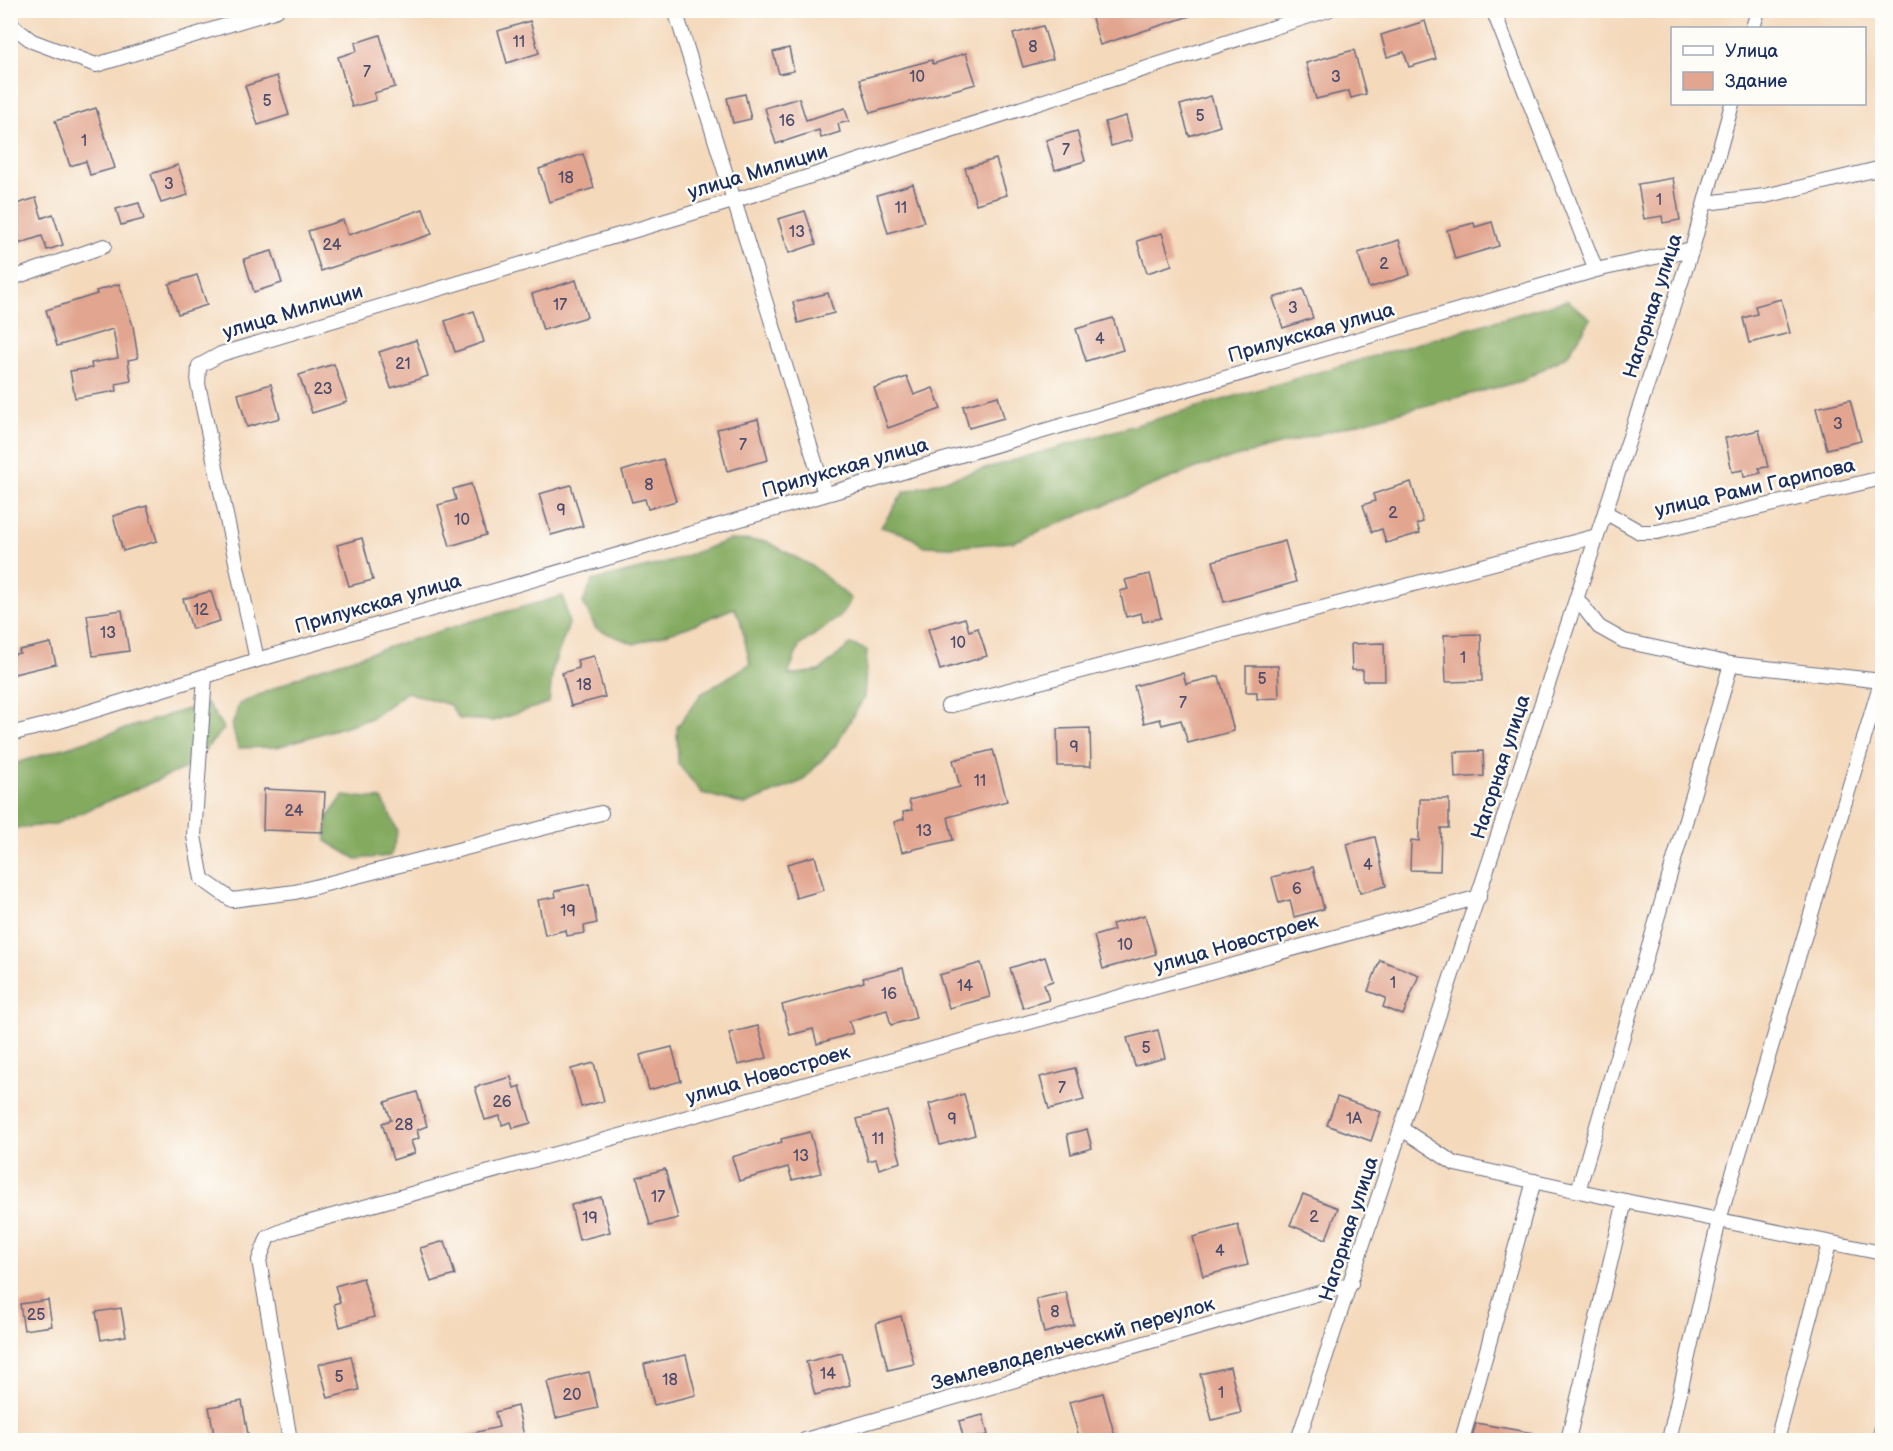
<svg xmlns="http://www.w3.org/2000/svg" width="1893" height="1451" font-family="'Balsamiq Sans',sans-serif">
<rect width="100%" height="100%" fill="#fdfcf7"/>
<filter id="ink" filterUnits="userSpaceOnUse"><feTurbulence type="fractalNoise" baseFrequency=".0167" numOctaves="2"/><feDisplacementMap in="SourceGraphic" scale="12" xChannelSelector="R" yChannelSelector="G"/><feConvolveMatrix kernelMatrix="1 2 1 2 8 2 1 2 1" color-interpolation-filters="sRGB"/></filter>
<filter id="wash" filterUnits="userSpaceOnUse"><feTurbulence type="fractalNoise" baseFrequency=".008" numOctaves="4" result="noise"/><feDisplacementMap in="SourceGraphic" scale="24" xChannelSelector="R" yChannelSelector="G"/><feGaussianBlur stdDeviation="1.35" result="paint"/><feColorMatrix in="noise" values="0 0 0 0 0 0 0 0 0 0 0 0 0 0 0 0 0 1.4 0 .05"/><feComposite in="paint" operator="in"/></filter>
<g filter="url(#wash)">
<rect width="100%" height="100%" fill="#f4d9bb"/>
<!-- forest -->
<g fill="#84aa60" stroke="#506c5f" stroke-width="1.5">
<polygon points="1567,300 1591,319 1568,355 1522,381 1388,415 1196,468 1013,542 952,547 923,546 908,535 881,527 904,492"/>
<polygon points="729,540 766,541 814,567 851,599 842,615 799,646 788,675 819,671 851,644 867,650 864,698 835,746 802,781 745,805 702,793 678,764 677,727 701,694 750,664 740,619 734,608 688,627 634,644 596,629 583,603 592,581 672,561"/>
<polygon points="563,596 569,624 553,667 549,703 493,721 459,719 450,705 407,692 372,718 277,747 238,748 232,726 239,704 312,671 472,621"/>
<polygon points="207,703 224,729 190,766 55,824 11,829 10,765"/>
<polygon points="343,796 382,799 398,831 391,856 356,859 326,841 328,817"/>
</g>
<g id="blocks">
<!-- building -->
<g fill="#e2a58f">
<polygon points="1104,10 1195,10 1196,14 1100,45 1091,15"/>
<polygon points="530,21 539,53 507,63 498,31"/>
<polygon points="1425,21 1436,59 1409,67 1404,52 1387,57 1381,35"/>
<polygon points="1043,26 1053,59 1023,67 1013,34"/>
<polygon points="380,35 395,87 374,93 376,100 352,107 338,57 357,51 355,43"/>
<polygon points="789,48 794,71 779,74 773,52"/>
<polygon points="1354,50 1366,94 1351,98 1349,91 1316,99 1306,63"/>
<polygon points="966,53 976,84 870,113 860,79 932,60 933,64"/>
<polygon points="277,76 289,115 258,125 245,86"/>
<polygon points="745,94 751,119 733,123 727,98"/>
<polygon points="1211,96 1220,126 1189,136 1180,105"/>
<polygon points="799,98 806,120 845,108 849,121 838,124 840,132 821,138 819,130 776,144 765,108"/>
<polygon points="96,108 115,168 90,175 86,161 70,166 55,121"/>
<polygon points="1126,116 1132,140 1111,146 1105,122"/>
<polygon points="1077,131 1085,161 1055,170 1046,140"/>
<polygon points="583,154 594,188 549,202 539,169"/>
<polygon points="996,159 1007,195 976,204 965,168"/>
<polygon points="178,165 188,195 161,203 151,174"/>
<polygon points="1673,178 1680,220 1663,223 1662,216 1644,219 1638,184"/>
<polygon points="913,184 924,222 888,233 877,195"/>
<polygon points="36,198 42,218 53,214 63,245 47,250 42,236 15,245 10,232 10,206"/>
<polygon points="139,203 144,219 121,225 116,209"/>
<polygon points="423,209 432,234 321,271 308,231 343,220 348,235"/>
<polygon points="805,211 816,244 789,253 778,219"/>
<polygon points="1492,222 1499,246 1455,259 1447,230 1474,223 1475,227"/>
<polygon points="1162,233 1172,265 1147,273 1137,241"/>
<polygon points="1399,240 1410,275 1369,288 1358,253"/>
<polygon points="272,251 282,283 254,292 244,259"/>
<polygon points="197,275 207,305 178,314 169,284"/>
<polygon points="576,280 587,317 543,330 532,294"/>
<polygon points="119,284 133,326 138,358 128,360 131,381 116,384 117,391 75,398 70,371 92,368 91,363 118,358 113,329 57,346 46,310 97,294 96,291"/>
<polygon points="1303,289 1313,318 1283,328 1273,298"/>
<polygon points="828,293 834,313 798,323 793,302"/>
<polygon points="1781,299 1790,333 1749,343 1743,318 1757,314 1755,306"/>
<polygon points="474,311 484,342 455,352 445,321"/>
<polygon points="1113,318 1123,350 1086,361 1076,329"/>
<polygon points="416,340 428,376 391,388 379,352"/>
<polygon points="334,364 347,402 312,413 299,375"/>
<polygon points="907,377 914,395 933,388 941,409 888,428 874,388"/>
<polygon points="271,384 280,418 247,427 238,394"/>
<polygon points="998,396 1004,418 969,428 963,406"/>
<polygon points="1850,400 1861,441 1827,449 1816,408"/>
<polygon points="758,419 768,460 727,471 717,429"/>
<polygon points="1759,430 1768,467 1759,468 1761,473 1744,477 1743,470 1732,472 1725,438"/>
<polygon points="663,459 676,501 648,509 645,499 632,502 622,471"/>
<polygon points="1411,482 1423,522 1417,524 1420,533 1386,543 1382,529 1372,532 1363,505 1375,501 1373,494"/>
<polygon points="471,484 486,535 450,546 438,505 456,500 453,489"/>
<polygon points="571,485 583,526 551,535 539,494"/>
<polygon points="147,506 157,541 123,551 113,516"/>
<polygon points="362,538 373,580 349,586 337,545"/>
<polygon points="1285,541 1296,582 1224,602 1213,561"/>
<polygon points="1150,574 1161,618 1143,622 1141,613 1126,617 1120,591 1128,589 1125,580"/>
<polygon points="211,591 220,621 192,629 183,599"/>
<polygon points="122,610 129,651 93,656 87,615"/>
<polygon points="965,618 969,631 978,628 987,656 940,670 928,629"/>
<polygon points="1481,634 1482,681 1446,682 1444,635"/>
<polygon points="51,643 56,664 10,675 10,655 20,653 19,650"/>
<polygon points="1384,643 1385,681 1363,681 1363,670 1352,670 1351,644"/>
<polygon points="594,656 605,697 571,706 562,673 579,668 577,660"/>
<polygon points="1246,666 1278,666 1279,698 1257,699 1257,692 1246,692"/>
<polygon points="1183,673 1186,684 1219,676 1234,731 1188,743 1181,720 1162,725 1160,719 1144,723 1134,686"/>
<polygon points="1090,728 1091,766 1058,766 1057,729"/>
<polygon points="993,750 1007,801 948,817 953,840 902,852 894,822 904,819 903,812 912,810 909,800 960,787 953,760"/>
<polygon points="1483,751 1484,776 1455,778 1454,752"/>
<polygon points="264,789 325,792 323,832 263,830"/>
<polygon points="1420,799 1449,799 1449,828 1441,828 1440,871 1410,870 1411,840 1419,841"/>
<polygon points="1375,837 1386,886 1360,893 1347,844"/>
<polygon points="815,856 824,890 796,898 787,864"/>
<polygon points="1313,867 1324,909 1294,917 1290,900 1279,903 1272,877"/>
<polygon points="589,884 597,923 584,926 585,933 567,936 566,930 545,935 538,900 556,897 555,891"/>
<polygon points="1145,915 1156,954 1103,969 1094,936 1114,930 1112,924"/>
<polygon points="1045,957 1053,981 1044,984 1049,1000 1023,1008 1010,968"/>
<polygon points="1380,960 1419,975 1403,1015 1383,1007 1386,998 1368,991"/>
<polygon points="981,963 990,997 949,1008 939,975"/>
<polygon points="903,968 916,1018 891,1025 887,1010 849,1021 853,1033 817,1044 813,1029 790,1035 782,1005 864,982 863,978"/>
<polygon points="758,1026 767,1058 738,1065 729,1033"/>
<polygon points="1158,1030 1165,1058 1135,1066 1127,1038"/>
<polygon points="672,1047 681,1081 649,1090 640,1055"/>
<polygon points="594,1063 604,1101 581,1107 571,1069"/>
<polygon points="1075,1068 1084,1100 1049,1109 1040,1077"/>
<polygon points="511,1077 514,1088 520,1086 531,1123 513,1128 511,1122 502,1125 500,1116 485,1120 475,1087"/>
<polygon points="417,1092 427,1126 417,1130 419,1138 411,1141 415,1153 393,1160 382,1123 391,1120 385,1102"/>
<polygon points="964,1094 975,1135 940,1145 929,1104"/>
<polygon points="1337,1097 1381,1112 1371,1141 1327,1125"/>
<polygon points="887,1111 901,1162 879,1169 876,1159 868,1161 857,1119"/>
<polygon points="1087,1129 1092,1148 1071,1154 1067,1134"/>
<polygon points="810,1132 821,1173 792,1180 788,1167 739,1181 732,1157 782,1142 781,1139"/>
<polygon points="665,1169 678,1218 650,1225 637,1177"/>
<polygon points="1303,1194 1338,1208 1326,1239 1290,1225"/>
<polygon points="601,1197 610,1232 579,1240 571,1205"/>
<polygon points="1238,1225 1248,1265 1203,1276 1193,1237"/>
<polygon points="445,1241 455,1275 431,1282 420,1248"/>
<polygon points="363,1278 374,1317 340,1327 334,1304 340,1302 335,1286"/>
<polygon points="1066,1292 1074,1325 1044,1333 1036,1299"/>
<polygon points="48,1300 52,1326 24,1330 20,1304"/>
<polygon points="121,1308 126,1336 101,1340 96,1312"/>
<polygon points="901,1316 914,1364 888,1370 876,1323"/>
<polygon points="842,1353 850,1385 815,1395 806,1362"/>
<polygon points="686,1355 696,1395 654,1405 644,1364"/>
<polygon points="351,1356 359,1390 328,1398 319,1364"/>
<polygon points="1230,1367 1241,1413 1212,1420 1200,1374"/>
<polygon points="589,1372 598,1408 556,1418 547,1382"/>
<polygon points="1103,1393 1116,1440 1096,1440 1095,1436 1080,1440 1069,1402"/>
<polygon points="242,1401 249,1440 215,1440 209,1407"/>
<polygon points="517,1406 525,1440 465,1440 464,1435 499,1427 495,1412"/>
<polygon points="983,1415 988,1435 964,1440 959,1421"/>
<polygon points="1476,1423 1533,1433 1532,1440 1471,1440"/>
</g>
</g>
</g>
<g filter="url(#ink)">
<use href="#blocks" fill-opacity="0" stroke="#676a7f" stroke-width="1.5"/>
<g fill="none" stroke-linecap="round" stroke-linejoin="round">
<defs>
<g id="minor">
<polyline points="675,10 825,494"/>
<polyline points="1493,10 1596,270"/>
<polyline points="10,24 32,41 96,65 277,10"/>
<polyline points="1753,28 1758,10"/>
<polyline points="1705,203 1765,196 1882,168"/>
<polyline points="10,279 104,246"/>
<polyline points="1605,512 1640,532 1657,532 1882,478"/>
<polyline points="1577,599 1599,627 1624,641 1731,664 1882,681"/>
<polyline points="257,660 198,384 199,366 221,354 736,200 1328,10"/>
<polyline points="205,676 194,836 202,879 232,900 295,892 601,813"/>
<polyline points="948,706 1597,536"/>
<polyline points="10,734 50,724 257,660 1596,270 1692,249"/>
<polyline points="1402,1129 1455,1164 1625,1201 1882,1253"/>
<polyline points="1578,1191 1731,664"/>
<polyline points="290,1440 259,1260 268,1237 289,1228 1479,897"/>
<polyline points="805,1440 1351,1284"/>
<polyline points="1298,1440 1692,249 1732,104"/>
<polyline points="1462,1440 1534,1181"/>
<polyline points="1568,1440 1625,1201"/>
<polyline points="1669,1440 1719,1220 1881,682"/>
<polyline points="1777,1440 1829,1244"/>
<polyline points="1879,1440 1882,1428"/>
</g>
</defs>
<!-- minor casing -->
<use href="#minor" stroke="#676a7f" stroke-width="16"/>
<!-- minor -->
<use href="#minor" stroke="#fff" stroke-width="14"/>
</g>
</g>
<g text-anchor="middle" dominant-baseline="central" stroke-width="5" stroke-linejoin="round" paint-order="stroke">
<!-- number labels -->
<g font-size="16" fill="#4d4c6a">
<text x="519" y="42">11</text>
<text x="1033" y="47">8</text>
<text x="367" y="72">7</text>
<text x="917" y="77">10</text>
<text x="1336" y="77">3</text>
<text x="267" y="101">5</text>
<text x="1200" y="116">5</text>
<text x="787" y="121">16</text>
<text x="84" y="141">1</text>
<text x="1066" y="150">7</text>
<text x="566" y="178">18</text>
<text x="169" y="184">3</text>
<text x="1659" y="200">1</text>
<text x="901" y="208">11</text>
<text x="797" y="232">13</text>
<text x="332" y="245">24</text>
<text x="1384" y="264">2</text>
<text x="560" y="305">17</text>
<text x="1293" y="308">3</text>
<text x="1100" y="339">4</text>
<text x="403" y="364">21</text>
<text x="323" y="389">23</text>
<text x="1838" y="424">3</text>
<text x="743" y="445">7</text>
<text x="649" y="485">8</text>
<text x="561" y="510">9</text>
<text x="1393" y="513">2</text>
<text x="462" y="520">10</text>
<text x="201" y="610">12</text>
<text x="108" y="633">13</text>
<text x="958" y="643">10</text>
<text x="1463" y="658">1</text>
<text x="1262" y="679">5</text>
<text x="584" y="685">18</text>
<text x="1183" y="703">7</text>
<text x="1074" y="747">9</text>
<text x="980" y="781">11</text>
<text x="294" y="811">24</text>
<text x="924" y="831">13</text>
<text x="1368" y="865">4</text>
<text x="1297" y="889">6</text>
<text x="568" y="911">19</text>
<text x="1125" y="945">10</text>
<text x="1393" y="983">1</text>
<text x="965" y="986">14</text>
<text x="889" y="994">16</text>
<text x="1146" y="1048">5</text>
<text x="1062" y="1088">7</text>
<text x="502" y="1102">26</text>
<text x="952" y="1119">9</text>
<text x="1354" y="1119">1А</text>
<text x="404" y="1125">28</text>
<text x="878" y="1139">11</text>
<text x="801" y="1156">13</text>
<text x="658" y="1197">17</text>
<text x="1314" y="1217">2</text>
<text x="590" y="1218">19</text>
<text x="1220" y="1251">4</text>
<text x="1055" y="1312">8</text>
<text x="36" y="1315">25</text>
<text x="828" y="1374">14</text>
<text x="339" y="1377">5</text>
<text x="670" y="1380">18</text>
<text x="1221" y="1393">1</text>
<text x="572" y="1395">20</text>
</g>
<!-- street labels -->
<g font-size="20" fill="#1b2f5e" stroke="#fdfcf7">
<text transform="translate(758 172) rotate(-17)">улица Милиции</text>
<text transform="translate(1653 306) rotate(-72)">Нагорная улица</text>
<text transform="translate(293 312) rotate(-17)">улица Милиции</text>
<text transform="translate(1311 333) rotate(-16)">Прилукская улица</text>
<text transform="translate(845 468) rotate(-16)">Прилукская улица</text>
<text transform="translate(1755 488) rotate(-13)">улица Рами Гарипова</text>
<text transform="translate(378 604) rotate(-16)">Прилукская улица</text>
<text transform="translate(1501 767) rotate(-72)">Нагорная улица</text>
<text transform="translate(1236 944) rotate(-16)">улица Новостроек</text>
<text transform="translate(768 1075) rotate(-16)">улица Новостроек</text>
<text transform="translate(1349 1229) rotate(-72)">Нагорная улица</text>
<text transform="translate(1073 1344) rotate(-16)">Землевладельческий переулок</text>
</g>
</g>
<!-- margin -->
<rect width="1893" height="1451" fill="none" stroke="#fdfcf7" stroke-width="36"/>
<!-- legend -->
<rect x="1671" y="27" width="195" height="78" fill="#fdfcf7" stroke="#a3aaba" stroke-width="1.5"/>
<rect x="1683" y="46" width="30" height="9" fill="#ffffff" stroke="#a3aaba" stroke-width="1.5"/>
<text x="1725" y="57" font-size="18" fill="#1b2f5e">Улица</text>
<rect x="1683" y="72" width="30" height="18" fill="#e2a58f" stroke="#a3aaba" stroke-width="1.5"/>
<text x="1725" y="87" font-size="18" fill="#1b2f5e">Здание</text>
</svg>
